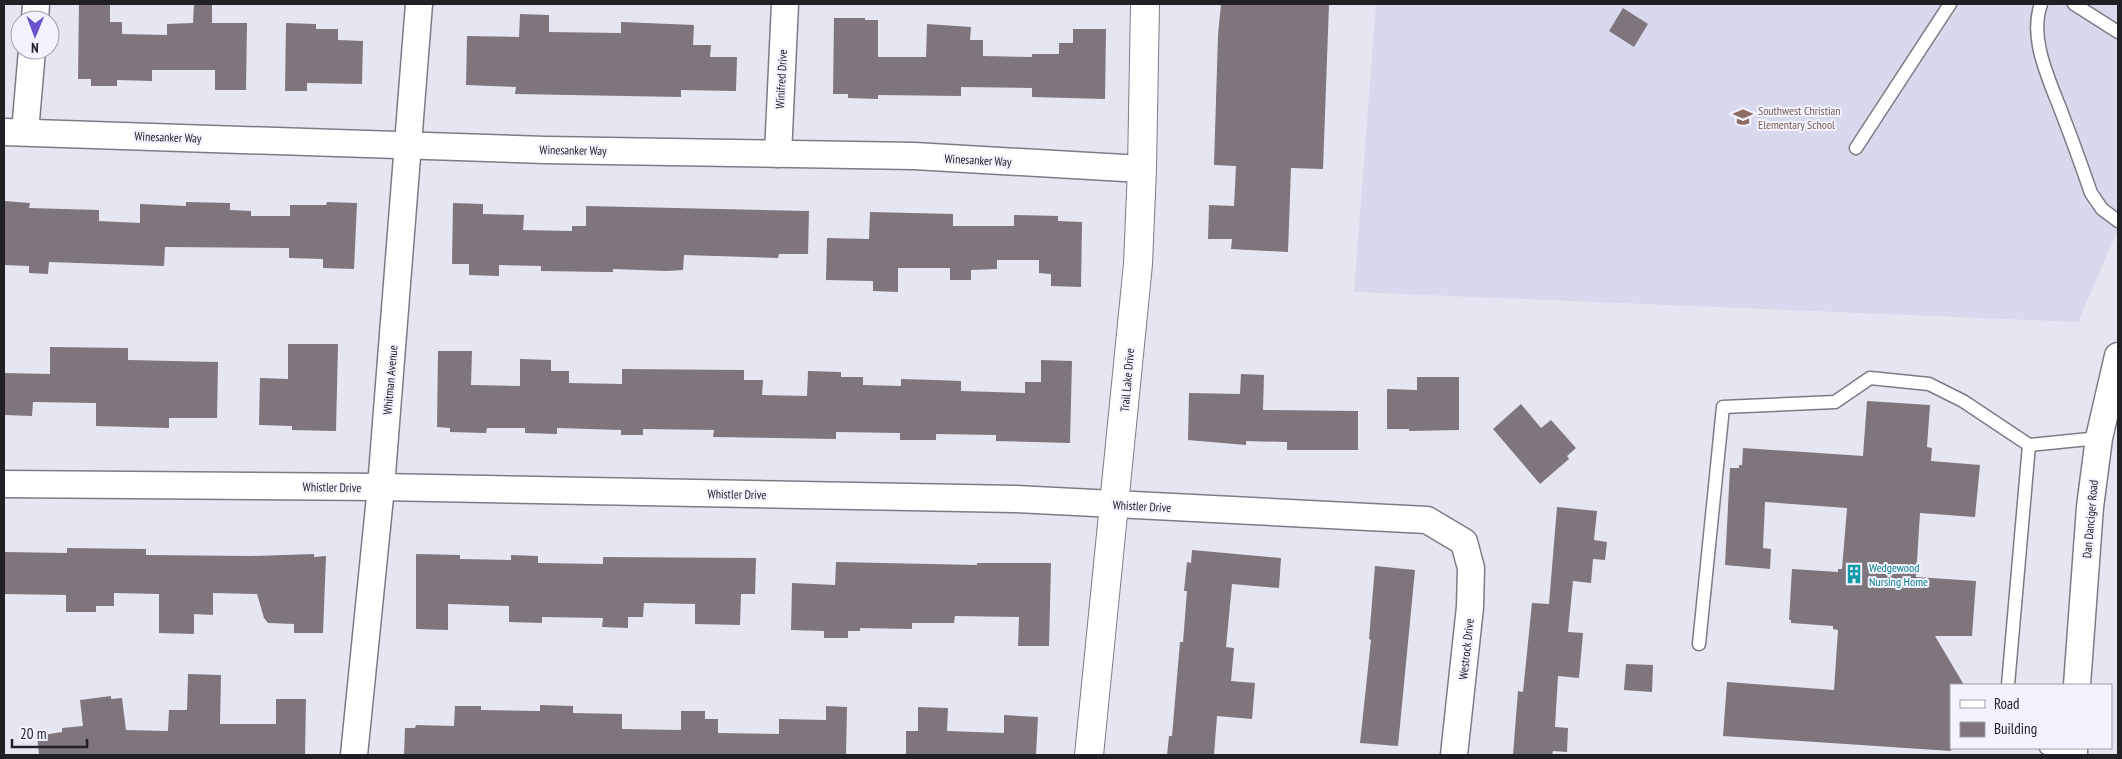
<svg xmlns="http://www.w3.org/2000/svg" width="2122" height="759" font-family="'PT Sans Narrow',sans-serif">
<rect width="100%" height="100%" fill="#e5e6f2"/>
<!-- built -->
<polygon fill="#d8d9ec" points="1376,4 2118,4 2118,230 2078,322 1354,292"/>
<!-- building -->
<g fill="#7f757c">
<polygon points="79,4 110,4 110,22 122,22 122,34 167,35 167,24 193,23 194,4 212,4 212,23 247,23 246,90 215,90 215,70 152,70 152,81 117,80 117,86 91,86 91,79 78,79"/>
<polygon points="1221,4 1329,4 1323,169 1291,168 1288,252 1231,249 1232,239 1208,239 1209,205 1234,206 1236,166 1214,165 1218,35"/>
<polygon points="1623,8 1648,24 1634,47 1609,31"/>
<polygon points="520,14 549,15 549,32 621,33 621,22 694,25 693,45 711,45 710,57 737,57 736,91 681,90 681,97 515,94 516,87 466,85 467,36 519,37"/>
<polygon points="834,18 865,18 865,20 878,20 878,57 926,57 927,24 971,27 970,40 983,40 983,56 1032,57 1032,54 1059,54 1059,43 1073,43 1073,29 1106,29 1105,99 1032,97 1032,88 961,87 961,96 878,95 878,99 848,98 848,94 833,94"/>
<polygon points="286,23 316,24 316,29 338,29 338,40 363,41 362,84 307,83 307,91 285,91"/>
<polygon points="4,201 30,203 29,208 99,210 99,221 140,223 140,204 186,206 186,202 230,203 230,210 251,211 251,216 290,216 290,205 326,205 327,202 357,203 354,269 323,268 323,259 289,258 289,248 165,247 164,266 49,262 48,274 29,273 29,266 4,265"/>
<polygon points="453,203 483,204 483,214 524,215 523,230 572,231 572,226 586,226 586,206 809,211 808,254 779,254 778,258 684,255 683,270 666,271 613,269 613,272 606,272 541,271 541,266 499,265 499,276 469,275 469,264 452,264"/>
<polygon points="870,212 953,214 953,226 1014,226 1014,215 1058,216 1058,221 1082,222 1081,287 1051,286 1051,274 1039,273 1039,260 997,260 997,269 971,270 971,280 950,280 950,268 898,268 898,292 873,291 873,281 826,280 827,238 869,239"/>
<polygon points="288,344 338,344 336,431 292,430 292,426 259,425 260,378 288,379"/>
<polygon points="50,347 128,348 128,360 218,362 217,418 169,418 169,428 96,426 96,403 33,402 32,416 4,415 4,373 50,374"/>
<polygon points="438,351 472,351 471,385 520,386 520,359 551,360 551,371 569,371 569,383 622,384 622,369 744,370 744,380 763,380 762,395 807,396 808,371 841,372 841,377 863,377 863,385 901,386 901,379 935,380 961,381 961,391 1025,393 1025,382 1041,382 1041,360 1072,361 1070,443 996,441 996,435 936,434 936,440 900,440 900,433 836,432 836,439 713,437 714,430 643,429 643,435 621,435 621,430 557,428 557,434 525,433 525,428 487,428 486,433 450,432 450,428 437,427"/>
<polygon points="1241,374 1264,375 1263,410 1358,411 1358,450 1287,450 1287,442 1246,441 1246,445 1188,440 1189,393 1240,394"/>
<polygon points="1417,377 1459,377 1459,430 1409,431 1409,429 1387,429 1387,389 1417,390"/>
<polygon points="1867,401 1930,405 1927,447 1932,448 1931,461 1980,465 1975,517 1920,513 1916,577 1976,581 1972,636 1935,636 1964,685 1951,685 1951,751 1723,736 1727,682 1834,690 1838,630 1833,629 1833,626 1791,623 1791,620 1789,620 1792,569 1838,572 1838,569 1842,569 1847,508 1765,502 1763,548 1771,549 1770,569 1725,565 1730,468 1739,468 1739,465 1742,465 1743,448 1863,456"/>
<polygon points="1521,404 1541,428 1551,420 1576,448 1567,456 1569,459 1540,484 1493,429"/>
<polygon points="1557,507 1597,511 1594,540 1607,542 1605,560 1593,559 1591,583 1573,581 1568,632 1583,633 1579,678 1558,676 1555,727 1568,728 1567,752 1553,751 1552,755 1513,755 1518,691 1523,692 1532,603 1549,604"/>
<polygon points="67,548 146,549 146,555 250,556 314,554 314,557 326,556 323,633 294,633 294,624 268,623 264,618 257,594 213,593 213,615 194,614 194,634 159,633 159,594 114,593 114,606 96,606 96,612 66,612 66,595 4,594 4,552 67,553"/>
<polygon points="1192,550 1281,558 1279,588 1232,584 1226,647 1234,648 1231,681 1255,683 1252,719 1217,716 1214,755 1167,755 1169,736 1172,736 1180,642 1183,642 1187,591 1184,591 1187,562 1191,563"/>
<polygon points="416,554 460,555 460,559 511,560 511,555 538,556 538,563 603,564 603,557 756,558 755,594 741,594 740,625 695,624 695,604 644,603 643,617 628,617 628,628 602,627 603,618 542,617 542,623 509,622 509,606 448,604 448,630 416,629"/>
<polygon points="836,562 977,565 977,563 1051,563 1049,646 1018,646 1019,617 955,616 954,623 912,623 912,629 860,628 860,631 848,631 848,638 824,638 824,631 791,630 792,583 835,585"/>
<polygon points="1375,566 1415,570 1398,746 1360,743 1371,640 1369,639"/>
<polygon points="1626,664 1653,665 1652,692 1624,690"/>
<polygon points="188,674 221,675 220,724 276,724 276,699 306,699 305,755 39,755 37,736 62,732 62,728 83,726 80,700 111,696 111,699 122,698 126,730 168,731 169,710 187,710"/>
<polygon points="540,705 573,706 573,713 622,714 622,729 681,730 681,711 705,711 705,719 718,719 718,733 779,734 779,719 826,720 826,706 847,707 846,755 404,755 405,728 415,728 416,725 454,726 455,706 481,706 481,710 540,711"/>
<polygon points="918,707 948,708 947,731 1004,733 1004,715 1038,717 1036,755 906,755 906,731 918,731"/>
</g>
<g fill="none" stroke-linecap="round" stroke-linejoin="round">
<defs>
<g id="service">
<path d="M2041,4C2028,40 2051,83 2063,116C2073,142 2082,167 2091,193L2102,209L2118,221"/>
<polyline points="2074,4 2118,32"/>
<polyline points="1856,148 1950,4"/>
<polyline points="1699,644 1723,407 1835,402 1870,378 1929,384 1963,401 2029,445"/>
<polyline points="2008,685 2029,445 2099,438"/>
<polyline points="2046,748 2074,751"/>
</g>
<g id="minor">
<polyline points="35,20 36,4"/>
<polyline points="4,132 545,150 914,156 1142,169"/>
<polyline points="25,132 32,50"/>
<polyline points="778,154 785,4"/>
<polyline points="4,484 381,487 1015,499 1427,520 1464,542 1471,568 1470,607 1454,755"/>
<polyline points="2077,685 2090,507 2099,438 2118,356"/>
<polyline points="354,755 381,487 419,4"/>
<polyline points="2074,755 2074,748"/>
</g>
<polyline id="tertiary" points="1089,755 1138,264 1142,169 1145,4"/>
</defs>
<!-- service casing -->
<use href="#service" stroke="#7c7c87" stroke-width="15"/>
<!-- minor casing -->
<use href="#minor" stroke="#7c7c87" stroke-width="29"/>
<!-- tertiary casing -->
<use href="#tertiary" stroke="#7c7c87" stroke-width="30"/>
<!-- service -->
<use href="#service" stroke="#fff" stroke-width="12"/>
<!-- minor -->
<use href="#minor" stroke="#fff" stroke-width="26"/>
<!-- tertiary -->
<use href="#tertiary" stroke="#fff" stroke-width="28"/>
</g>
<!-- icons -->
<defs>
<symbol id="school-bare" viewBox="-9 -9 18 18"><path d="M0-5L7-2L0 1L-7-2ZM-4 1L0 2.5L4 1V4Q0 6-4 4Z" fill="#8d6e63" stroke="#f3f3ff" stroke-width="2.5" paint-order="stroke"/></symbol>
<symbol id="building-bare" viewBox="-9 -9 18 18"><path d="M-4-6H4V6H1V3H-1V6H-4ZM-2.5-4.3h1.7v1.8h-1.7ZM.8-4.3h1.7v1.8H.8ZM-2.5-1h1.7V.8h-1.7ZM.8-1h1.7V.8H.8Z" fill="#0f9aa8" stroke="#f3f3ff" stroke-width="2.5" paint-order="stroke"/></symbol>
</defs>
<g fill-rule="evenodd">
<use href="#school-bare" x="1729" y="103" width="28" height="28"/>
<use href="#building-bare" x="1840" y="560" width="28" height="28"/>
</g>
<g text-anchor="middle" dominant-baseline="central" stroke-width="4" stroke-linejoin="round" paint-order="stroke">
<!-- street labels -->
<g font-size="12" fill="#212125" stroke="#f3f3ff">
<text transform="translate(781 79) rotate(-87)">Winifred Drive</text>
<text transform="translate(168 137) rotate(2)">Winesanker Way</text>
<text transform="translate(573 150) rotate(1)">Winesanker Way</text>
<text transform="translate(978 160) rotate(3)">Winesanker Way</text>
<text transform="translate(390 380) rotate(-85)">Whitman Avenue</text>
<text transform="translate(1127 380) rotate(-85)">Trail Lake Drive</text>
<text transform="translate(332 487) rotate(1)">Whistler Drive</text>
<text transform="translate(737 494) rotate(1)">Whistler Drive</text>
<text transform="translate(1142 506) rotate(3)">Whistler Drive</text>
<text transform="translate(2090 519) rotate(-85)">Dan Danciger Road</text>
<text transform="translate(1466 649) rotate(-84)">Westrock Drive</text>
</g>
<!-- education labels -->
<g font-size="12" fill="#785e54" stroke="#f3f3ff" text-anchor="start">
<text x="1758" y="110">Southwest Christian<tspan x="1758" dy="14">Elementary School</tspan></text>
</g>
<!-- culture labels -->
<g font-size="12" fill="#0d838f" stroke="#f3f3ff" text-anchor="start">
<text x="1869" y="567">Wedgewood<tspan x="1869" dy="14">Nursing Home</tspan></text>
</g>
</g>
<!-- border -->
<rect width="2122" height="759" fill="none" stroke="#212125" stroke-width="10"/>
<!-- legend -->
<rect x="1950" y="684" width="162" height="65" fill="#f3f3ff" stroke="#9f9fa8"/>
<rect x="1960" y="700" width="25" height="8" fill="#ffffff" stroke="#9f9fa8"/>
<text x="1994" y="709" font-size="15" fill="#212125">Road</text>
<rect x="1960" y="722" width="25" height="15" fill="#7f757c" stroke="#9f9fa8"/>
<text x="1994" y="734" font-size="15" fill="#212125">Building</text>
<!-- north arrow -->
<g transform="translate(35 35) rotate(181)"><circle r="24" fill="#f3f3ff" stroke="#9f9fa8"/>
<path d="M0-4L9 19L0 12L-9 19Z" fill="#6b53cc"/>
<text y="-8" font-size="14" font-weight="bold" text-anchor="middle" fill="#212125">N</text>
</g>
<!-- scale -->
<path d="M12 739v8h75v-8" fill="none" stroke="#212125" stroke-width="2.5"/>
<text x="20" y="739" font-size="15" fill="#212125" stroke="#f3f3ff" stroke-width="4" paint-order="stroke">20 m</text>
</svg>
